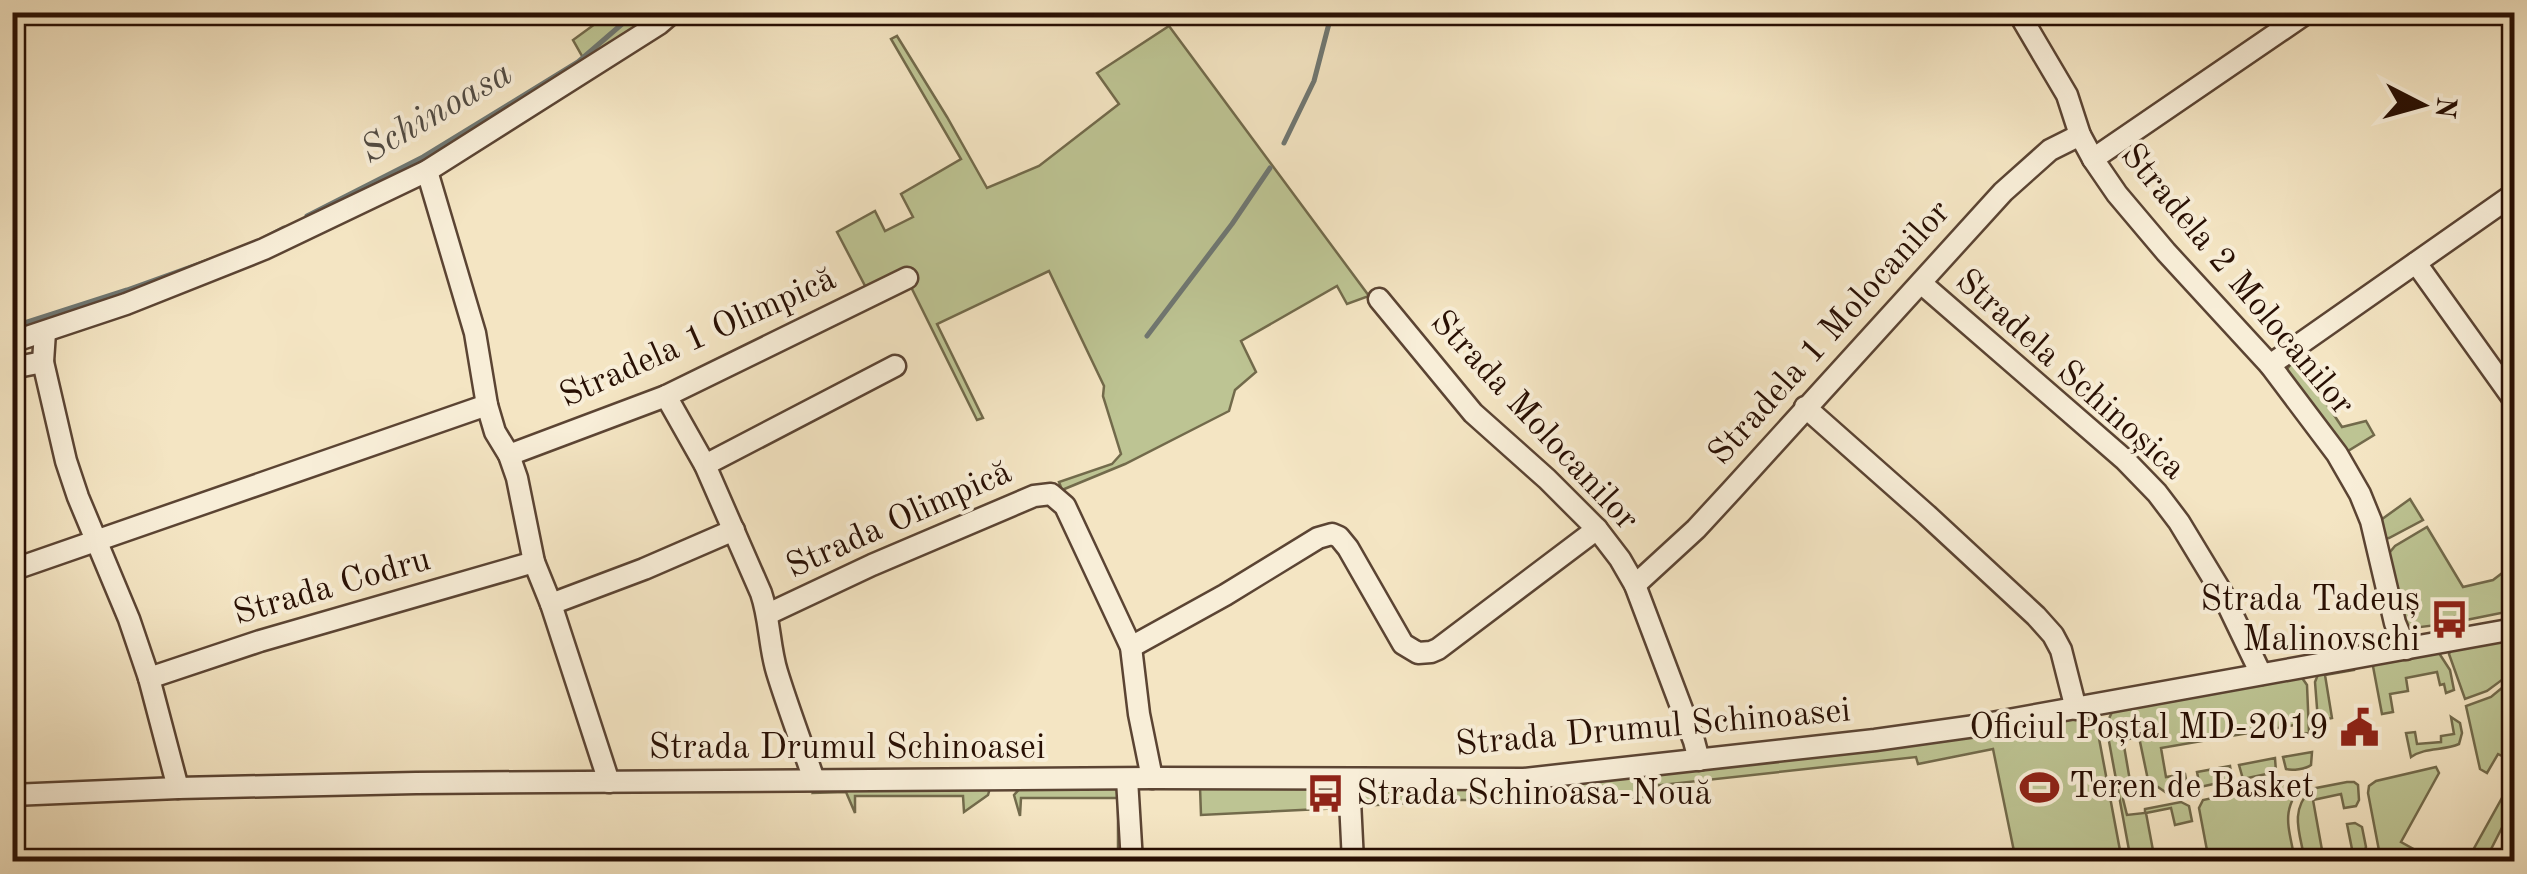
<svg xmlns="http://www.w3.org/2000/svg" width="2527" height="874" font-family="'Old Standard TT',serif">
<rect width="100%" height="100%" fill="#f4e5c3"/>
<filter id="stains"><feTurbulence type="fractalNoise" baseFrequency=".002" numOctaves="4"/><feColorMatrix values="0 0 0 0 .2 0 0 0 0 .09 0 0 0 0 .02 0 0 0 .5 -.17"/></filter>
<radialGradient id="worn" r=".72"><stop offset=".6" stop-color="#630" stop-opacity="0"/><stop offset="1" stop-color="#630" stop-opacity=".3"/></radialGradient>
<!-- green -->
<g fill="#bdc493" stroke="#726a4b" stroke-width="2.5">
<polygon points="610,13 661,13 586,63 573,40"/>
<polygon points="1169,26 1369,296 1347,304 1337,286 1241,341 1256,372 1235,390 1229,411 1125,464 1062,490 1059,482 1112,464 1121,454 1103,396 1104,386 1049,271 937,324 983,418 977,420 910,285 874,303 837,232 875,211 885,231 913,217 901,194 961,159 891,39 897,36 947,117 987,188 1039,166 1119,104 1097,73"/>
<polygon points="2296,358 2342,427 2366,421 2374,435 2343,454 2283,374"/>
<polygon points="2410,499 2423,520 2389,538 2383,539 2378,522"/>
<polygon points="2427,527 2463,587 2493,580 2514,564 2511,588 2511,611 2456,622 2454,617 2445,619 2445,624 2405,629 2385,558 2395,546"/>
<polygon points="2513,638 2514,671 2487,691 2465,699 2449,654 2451,650"/>
<polygon points="2437,650 2450,670 2454,690 2446,693 2444,684 2440,685 2437,672 2406,678 2408,691 2390,694 2393,712 2382,714 2372,661"/>
<polygon points="2354,665 2354,670 2325,675 2332,718 2318,721 2315,682 2319,672"/>
<polygon points="2300,675 2307,685 2309,733 2298,734 2295,725 2161,748 2166,777 2185,774 2188,790 2168,794 2148,780 2139,737 2123,740 2130,781 2123,799 2127,815 2145,813 2145,809 2181,802 2189,806 2192,821 2175,825 2171,808 2146,813 2155,861 2131,861 2106,725 2113,710"/>
<polygon points="2514,678 2514,748 2511,760 2498,754 2487,773 2480,769 2466,706 2491,697"/>
<polygon points="2089,714 2090,723 2098,733 2122,861 2016,861 1993,749 1918,764 1916,757 1642,787 1642,797 1596,800 1595,790 1553,795 1552,800 1460,800 1361,806 1360,796 1366,788"/>
<path d="M2451,717L2460,723L2462,733L2459,744C2444,751 2425,747 2411,757L2406,733L2415,732L2417,744L2441,742V736L2454,734Z"/>
<path d="M2312,752L2311,765C2306,769 2292,771 2286,769L2283,757Z"/>
<polygon points="2275,758 2276,772 2243,779 2239,765"/>
<polygon points="2230,766 2232,780 2200,787 2197,772"/>
<polygon points="2436,767 2439,773 2401,842 2419,852 2415,861 2381,861 2368,793 2369,786 2376,781"/>
<path d="M2306,778C2280,812 2288,822 2295,861H2209L2199,808L2203,800Z"/>
<path d="M2347,782H2354L2358,785L2359,800L2356,806L2344,808L2341,794L2313,800L2324,861H2305C2300,833 2289,812 2311,789Z"/>
<polygon points="1022,786 1117,786 1120,790 1125,861 1118,861 1118,798 1021,798 1020,816 1014,795"/>
<polygon points="816,787 990,788 988,795 964,812 963,796 855,796 855,813 846,792 813,793"/>
<polygon points="1200,787 1341,787 1341,808 1201,815"/>
<polygon points="2510,791 2514,794 2514,804 2485,861 2467,861 2502,798 2506,792"/>
<polygon points="2355,823 2362,827 2366,847 2365,850 2353,854 2347,824"/>
</g>
<g fill="none" stroke-linecap="round" stroke-linejoin="round">
<!-- stream -->
<g stroke="#6f7772" stroke-width="5">
<polyline points="1284,143 1314,81 1332,12"/>
<polyline points="307,216 423,157 578,62 636,12"/>
<polyline points="265,238 284,228"/>
<polyline points="12,327 127,290 213,259"/>
<polyline points="1147,336 1232,224 1270,168"/>
</g>
<defs>
<g id="minor">
<polyline points="2018,12 2067,95 2080,135 2093,159 2117,194 2166,252 2270,365 2337,454 2360,494 2371,521 2395,623 2406,649"/>
<polyline points="2093,159 2308,12"/>
<polyline points="427,171 475,333 487,405 495,432 509,455 517,478 534,562 551,604 609,782"/>
<polyline points="2416,263 2514,400"/>
<polyline points="1921,283 2125,460 2157,493 2179,522 2222,593 2261,674"/>
<polyline points="1379,299 1473,413 1547,479 1597,529 1620,559 1635,585 1694,741 1699,760"/>
<polyline points="12,342 126,304 264,249 427,171 659,24 673,12"/>
<polyline points="43,362 66,461 78,497 129,619 149,678 178,788"/>
<polyline points="2270,365 2514,194"/>
<polyline points="12,368 43,362 45,332"/>
<path d="M666,396L705,465L761,593C770,619 769,646 777,672C788,708 802,744 814,780"/>
<polyline points="1805,407 1927,515 2036,616 2053,635 2061,650 2076,709"/>
<polyline points="509,455 666,396 907,278"/>
<polyline points="705,465 895,366"/>
<polyline points="12,570 487,405"/>
<polyline points="1635,585 1696,529 1732,490 2003,192 2050,150 2080,135"/>
<polyline points="551,604 644,569 734,530"/>
<polyline points="768,614 872,565 1034,496 1051,494 1065,506 1131,647 1139,714 1152,778"/>
<polyline points="1131,647 1225,595 1318,538 1332,534 1339,537 1348,548 1403,644 1418,653 1431,652 1438,649 1597,529"/>
<polyline points="149,678 260,641 534,562"/>
<polyline points="1127,779 1132,862"/>
<polyline points="1349,780 1353,862"/>
<polyline points="12,795 178,788 416,783 1152,778 1524,779 1875,740 1975,726 2514,629"/>
<polyline points="2003,862 2006,861"/>
</g>
</defs>
<!-- minor casing -->
<use href="#minor" stroke="#5b4433" stroke-width="25"/>
<!-- minor -->
<use href="#minor" stroke="#f8eed8" stroke-width="20"/>
</g>
<!-- icons -->
<defs>
<symbol id="bus-bare" viewBox="-9 -9 18 18"><path d="M-5-6H5V4H4V6H2V4H-2V6H-4V4H-5ZM-3.5-4V0h7V-4ZM-3.5 1.2v1.5H-2V1.2ZM2 1.2v1.5H3.5V1.2Z" fill="#8f2418" stroke="#f8eed8" stroke-width="2.5" paint-order="stroke"/></symbol>
<symbol id="civic-bare" viewBox="-9 -9 18 18"><path d="M-.6-6.5H3V-4.5H.6V-3L4-1V1h2V6H-6V1h2V-1L-.6-3ZM-1.2 2.5V6h2.4V2.5Z" fill="#8f2418" stroke="#f8eed8" stroke-width="2.5" paint-order="stroke"/></symbol>
<symbol id="stadium-bare" viewBox="-9 -9 18 18"><path d="M0-5a6.5 5 0 1 0 0 10a6.5 5 0 1 0 0-10ZM-3.5-1.8h7v3.6h-7Z" fill="#8f2418" stroke="#f8eed8" stroke-width="2.5" paint-order="stroke"/></symbol>
</defs>
<g fill-rule="evenodd">
<use href="#bus-bare" x="2422" y="592" width="55" height="55"/>
<use href="#civic-bare" x="2332" y="700" width="55" height="55"/>
<use href="#stadium-bare" x="2012" y="760" width="55" height="55"/>
<use href="#bus-bare" x="1298" y="766" width="55" height="55"/>
</g>
<g text-anchor="middle" dominant-baseline="central" stroke-width="8" stroke-linejoin="round" paint-order="stroke">
<!-- street labels -->
<g font-size="35" fill="#280f03" stroke="#f8eed8">
<text transform="translate(2237 280) rotate(50)">Stradela 2 Molocanilor</text>
<text transform="translate(1830 333) rotate(-48)">Stradela 1 Molocanilor</text>
<text transform="translate(698 338) rotate(-24)">Stradela 1 Olimpică</text>
<text transform="translate(2070 375) rotate(42)">Stradela Schinoșica</text>
<text transform="translate(1534 421) rotate(47)">Strada Molocanilor</text>
<text transform="translate(899 520) rotate(-24)">Strada Olimpică</text>
<text transform="translate(332 587) rotate(-16)">Strada Codru</text>
<text transform="translate(1653 728) rotate(-5)">Strada Drumul Schinoasei</text>
<text x="847" y="748">Strada Drumul Schinoasei</text>
</g>
<!-- poi labels -->
<g font-size="35" fill="#280f03" stroke="#f8eed8" text-anchor="end">
<text x="2420" y="600">Strada Tadeuș<tspan x="2420" dy="40">Malinovschi</tspan></text>
<text x="2329" y="728">Oficiul Poștal MD-2019</text>
<text x="2069" y="787" text-anchor="start">Teren de Basket</text>
<text x="1356" y="794" text-anchor="start">Strada Schinoasa-Nouă</text>
</g>
<!-- water labels -->
<g font-size="38" font-style="italic" fill="#524c44" stroke="#f8eed8">
<text transform="translate(437 113) rotate(-30)">Schinoasa</text>
</g>
</g>
<!-- margin -->
<rect width="2527" height="874" fill="none" stroke="#f4e5c3" stroke-width="50"/>
<rect x="15" y="15" width="2497" height="844" fill="none" stroke="#280f03" stroke-width="5"/>
<rect x="25" y="25" width="2477" height="824" fill="none" stroke="#280f03" stroke-width="2.5"/>
<!-- north arrow -->
<g transform="translate(2422 105) rotate(96)" stroke="#f8eed8" stroke-width="8" paint-order="stroke">
<path d="M0-8L18 38L0 25L-18 38Z" fill="#280f03"/>
<text y="-15" font-size="28" font-weight="bold" text-anchor="middle" fill="#280f03">N</text>
</g>
<rect width="100%" height="100%" filter="url(#stains)"/>
<rect width="100%" height="100%" fill="url(#worn)"/>
</svg>
